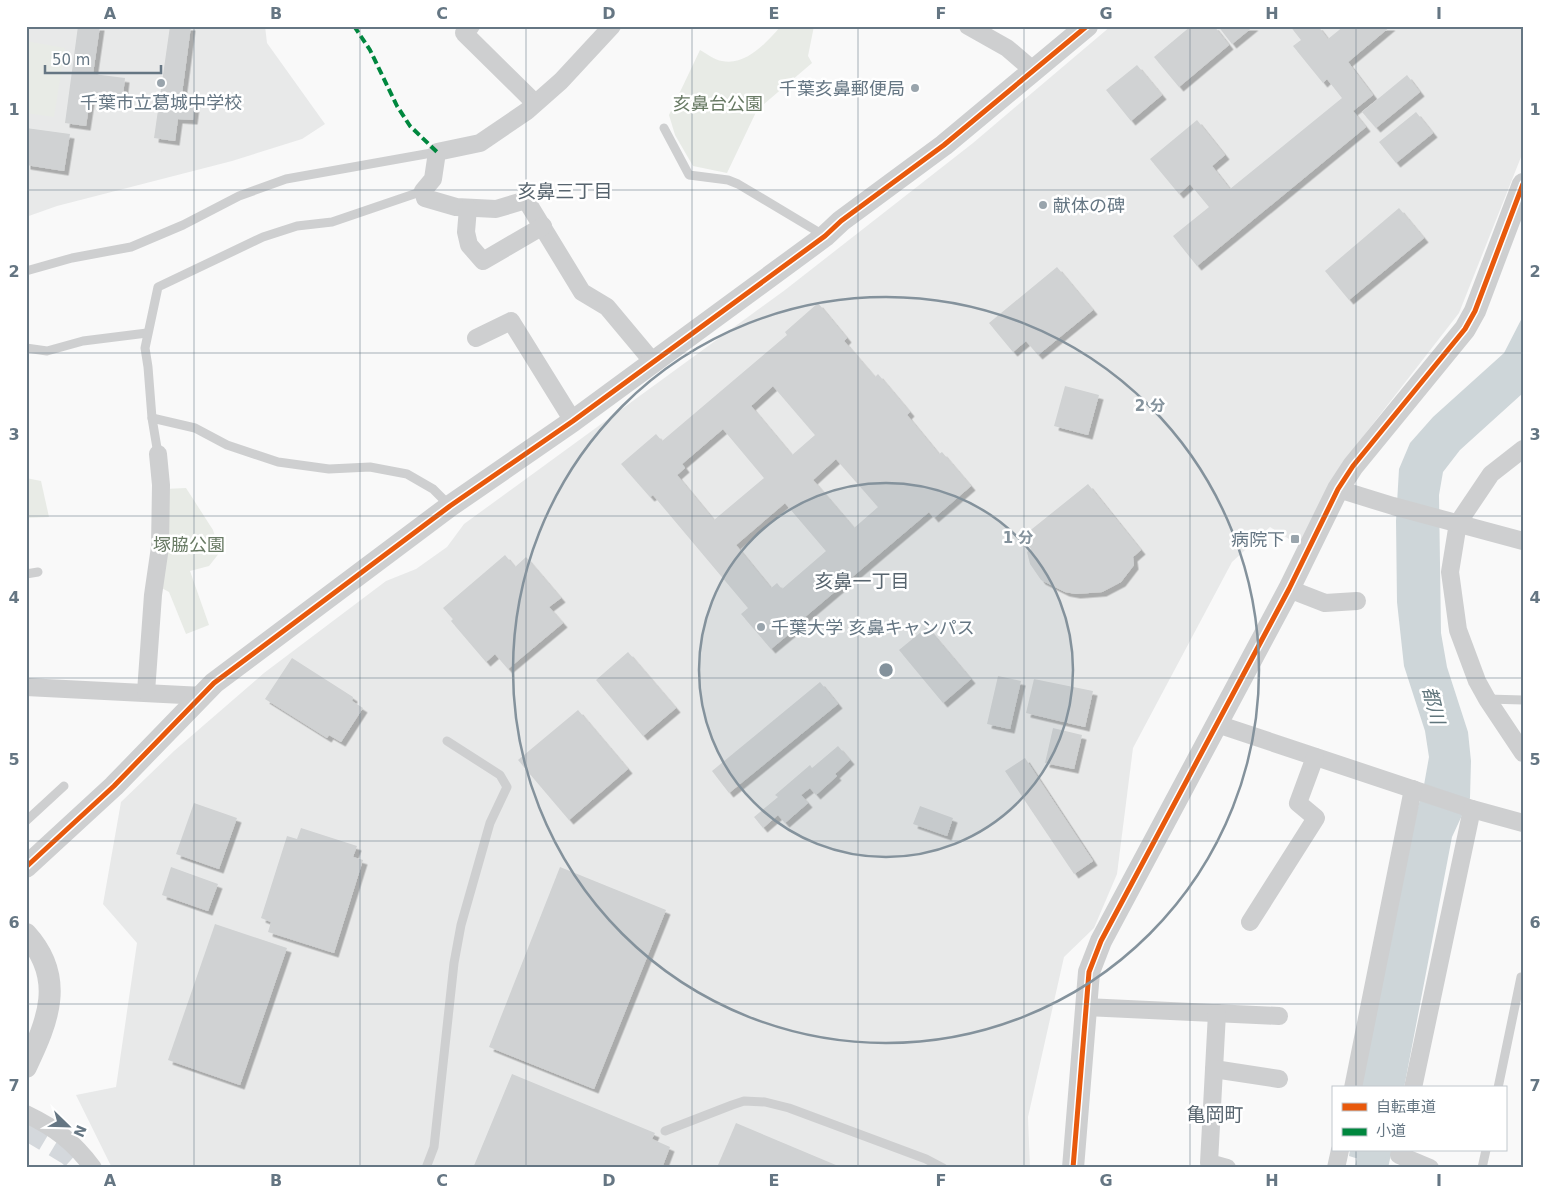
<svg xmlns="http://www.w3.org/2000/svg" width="1549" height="1194" font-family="'DejaVu Sans','Noto Sans JP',sans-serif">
<defs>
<filter id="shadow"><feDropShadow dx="4.5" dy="4.5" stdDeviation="0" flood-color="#0004"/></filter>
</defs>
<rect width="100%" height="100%" fill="#f9f9f9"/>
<!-- built -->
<g fill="#e8e9e9">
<polygon points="26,26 265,26 267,43 325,124 302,139 232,161 57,206 26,217"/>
<polygon points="1111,26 1523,26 1523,152 1459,313 1341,465 1300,546 1270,527 1232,562 1133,748 1117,874 1094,928 1064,957 1028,1117 1030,1168 112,1168 76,1095 116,1087 137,943 103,904 121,802 174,751 264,673 386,581 416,569 447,547 464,524 785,290 973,143"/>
</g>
<!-- green -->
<g fill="#e8ebe6">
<path d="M781,26H814L808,56L812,63L757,110L727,173L693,166L675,135L669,115L700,50C707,54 715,60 722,61C746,66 766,43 781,26Z"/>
<polygon points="26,41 65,48 54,117 26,113"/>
<polygon points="26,478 41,481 49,517 26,518"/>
<polygon points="186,488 213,530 220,552 209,566 190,571 209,625 186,634 169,592 158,586 164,489"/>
</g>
<!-- water -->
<g fill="#ced6d9">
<polygon points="1523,316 1523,393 1460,450 1443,472 1439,495 1441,633 1447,667 1468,732 1471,761 1470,798 1452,837 1404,1088 1361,1088 1417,811 1424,785 1429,757 1425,731 1404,666 1397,602 1396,521 1399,469 1410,443 1433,417 1504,353"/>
<polygon points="1350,1150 1392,1150 1388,1168 1349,1156"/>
</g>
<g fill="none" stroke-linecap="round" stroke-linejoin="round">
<!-- river -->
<polyline stroke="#ced6d9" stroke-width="28" points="1369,1168 1373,1150"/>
</g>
<!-- building -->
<g fill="#d0d2d3" fill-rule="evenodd" filter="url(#shadow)">
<polygon points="78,26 100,26 93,74 125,78 122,104 90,100 86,126 65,123"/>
<polygon points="170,26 191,26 182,94 196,96 193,120 178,119 175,141 154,138"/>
<polygon points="1191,26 1214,26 1229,45 1179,87 1154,57"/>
<polygon points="1218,26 1254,26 1232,44"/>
<polygon points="1290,26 1318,26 1328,39 1344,26 1391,26 1348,62 1373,95 1353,111 1366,127 1197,266 1173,236 1209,207 1190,184 1179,194 1150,159 1197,120 1225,155 1212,166 1230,189 1342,98 1327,79 1323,83 1293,46 1301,40"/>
<polygon points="1137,65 1162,95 1131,121 1106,90"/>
<polygon points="1407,75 1420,92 1376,128 1362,112"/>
<polygon points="1416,112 1433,133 1396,163 1379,142"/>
<polygon points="26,128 70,134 64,171 26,165"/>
<polygon points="1399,208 1424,238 1349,300 1325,271"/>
<polygon points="1057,267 1093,310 1038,355 1026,341 1013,352 989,323"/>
<path d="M818,303L847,338L844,341L875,377L878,374L910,412L907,415L939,454L942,452L971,486L934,518L929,512L805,617L807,619L771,649L741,614L748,608L653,495L650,497L621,464L656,434L662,441L787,335L785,332ZM773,386L815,435L792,455L751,406ZM723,429L764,478L714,520L677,475L685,468L682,464ZM836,459L878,507L854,528L813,480ZM785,503L826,551L782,589L777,583L771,588L736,545Z"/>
<polygon points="1065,386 1099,395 1088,435 1054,426"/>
<polygon points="1088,484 1141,550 1133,557 1134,565 1121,582 1102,592 1076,594 1065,592 1041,580 1030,564 1027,552 1031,549 1022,537"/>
<polygon points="505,555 515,567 526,557 561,598 549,607 563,623 508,669 495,654 486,662 451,621 453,619 443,608"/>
<polygon points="927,627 971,679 943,703 899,650"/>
<polygon points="628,652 676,708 643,736 596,680"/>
<polygon points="292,658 353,697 352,701 363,708 341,742 329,735 327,738 265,699"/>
<polygon points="998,676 1021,681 1010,729 987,724"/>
<polygon points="1034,679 1093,691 1085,727 1026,713"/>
<polygon points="820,682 838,704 729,793 712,771"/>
<polygon points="578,710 628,769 569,820 518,760"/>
<polygon points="1053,728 1082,735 1074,769 1045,763"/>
<polygon points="838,746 850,760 835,774 837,776 816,795 810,788 801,795 808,803 785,823 778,815 763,828 754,817 778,797 775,795 810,765 812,768"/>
<polygon points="1025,758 1093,861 1074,874 1005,771"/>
<polygon points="194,803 237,818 219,869 176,854"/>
<polygon points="920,806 953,818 947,836 913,824"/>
<polygon points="301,828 357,846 353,857 363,860 334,953 268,932 271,922 261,918 287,836 297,839"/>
<polygon points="171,867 218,884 208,911 162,895"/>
<polygon points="560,867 666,910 594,1089 489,1047"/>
<polygon points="215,924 287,948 240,1085 168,1060"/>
<polygon points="512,1074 655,1133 652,1139 670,1147 662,1168 473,1168"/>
<polygon points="736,1123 843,1168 724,1168 718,1165"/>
</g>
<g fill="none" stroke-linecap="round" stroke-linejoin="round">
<!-- tertiary-tunnel -->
<polyline stroke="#d4d8dc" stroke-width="22" stroke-dasharray="22 11" stroke-linecap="butt" points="26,1129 68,1154 84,1168"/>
<!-- service -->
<g stroke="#cecfd0" stroke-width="9">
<polyline points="664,128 689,175 728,180 738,184 825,236"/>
<polyline points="26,271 72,258 131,247 183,225 239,196 286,179 437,152"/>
<polyline points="26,348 47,351 83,341 147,333"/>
<polyline points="152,418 195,428 227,445 278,462 329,469 370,467 407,474 433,489 450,506"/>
<polyline points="158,454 152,418 148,367 145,348 158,287 263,237 297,226 332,222 423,191"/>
<polyline points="26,574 38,572"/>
<polyline points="1487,699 1523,700"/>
<polyline points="26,821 64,786"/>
<polyline points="1498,1088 1521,977 1523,977"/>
<polyline points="665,1131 732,1105 744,1101 765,1102 789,1108 926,1159 943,1168"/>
<polyline points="426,1168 434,1147 454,963 461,925 490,823 507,787 500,775 447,741"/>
<polyline points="1482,1168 1486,1150"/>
</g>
<!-- minor -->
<g stroke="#cecfd0" stroke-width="18">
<polyline points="471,26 464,33 535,103"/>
<polyline points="612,26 561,81 527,111 480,143 437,152 433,179 423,191 425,198 456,207 496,209 526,200 582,292 607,307 653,362"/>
<polyline points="968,26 1007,48 1034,71"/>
<polyline points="468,208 466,232 469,245 483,261 543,226"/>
<polyline points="476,338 511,321 573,421"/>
<polyline points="1523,449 1491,474 1458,523 1450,572 1458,630 1477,681 1487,699 1523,753"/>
<polyline points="1338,489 1393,506 1523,541"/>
<polyline points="1289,589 1325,603 1357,601"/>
<polyline points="26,687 203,696"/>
<polyline points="146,692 153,595 160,547 161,485 158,454"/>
<polyline points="1217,724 1472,809 1523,823"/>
<polyline points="1250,922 1316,818 1298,803 1315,757"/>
<polyline points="1085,1007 1279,1016"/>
<polyline points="1217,1013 1209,1163 1227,1168"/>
<polyline points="1214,1069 1279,1079"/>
<polyline points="1353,1088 1413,789"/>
<polyline points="1413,1088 1472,809"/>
<path d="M26,1114C55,1128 74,1142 93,1168"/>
<polyline points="1399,1155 1430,1168"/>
<polyline points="1336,1168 1340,1150"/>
</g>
<!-- tertiary -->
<g stroke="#cecfd0" stroke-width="22">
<polyline points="26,867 114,786 214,683 450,506 573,421 825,236 841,221 944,145 1087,26"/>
<path d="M26,934C66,978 48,1021 26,1067"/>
<polyline points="1073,1168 1089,972 1101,941 1289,589 1338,489 1353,466 1465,329 1475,311 1523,184"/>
</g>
<!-- quiet -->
<polyline stroke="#00873e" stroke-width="4" stroke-dasharray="8 4" stroke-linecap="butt" points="354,26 370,50 397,106 410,126 437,152"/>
<defs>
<g id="cycleway">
<polyline points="26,867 114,786 214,683 450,506 573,421 825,236 841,221 944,145 1087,26"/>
<polyline points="1073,1168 1089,972 1101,941 1289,589 1338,489 1353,466 1465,329 1475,311 1523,184"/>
</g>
</defs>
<!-- cycleway casing -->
<use href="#cycleway" stroke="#fff" stroke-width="8"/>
<!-- cycleway -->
<use href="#cycleway" stroke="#e8590c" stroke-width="5"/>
</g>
<!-- grid -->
<path fill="none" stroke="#657683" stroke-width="1" stroke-opacity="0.55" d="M194,26V1168M360,26V1168M526,26V1168M692,26V1168M858,26V1168M1024,26V1168M1190,26V1168M1356,26V1088M26,190H1523M26,353H1523M26,516H1523M26,678H1523M26,841H1523M26,1004H1523M1356,1150V1168"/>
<!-- distance rings -->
<circle cx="886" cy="670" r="187" fill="#84929c" fill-opacity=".12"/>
<g fill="none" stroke="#84929c" stroke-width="2.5">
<circle cx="886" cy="670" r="187"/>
<circle cx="886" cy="670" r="373"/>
</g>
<!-- markers -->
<g fill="#99a4ac" stroke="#fff" stroke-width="2">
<circle cx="161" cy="83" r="5"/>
<circle cx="915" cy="88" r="5"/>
<circle cx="1043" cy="205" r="5"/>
<rect x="1290" y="534" width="10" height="10" rx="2.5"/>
<circle cx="761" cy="627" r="5"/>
</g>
<g text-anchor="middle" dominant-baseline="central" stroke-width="5" stroke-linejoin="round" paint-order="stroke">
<!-- poi labels -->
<g font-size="18" fill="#657683" stroke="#fff" text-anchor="end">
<text x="905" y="88">千葉亥鼻郵便局</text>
<text x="161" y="102" text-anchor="middle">千葉市立葛城中学校</text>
<text x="1053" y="205" text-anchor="start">献体の碑</text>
<text x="1285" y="539">病院下</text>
<text x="771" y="627" text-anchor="start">千葉大学 亥鼻キャンパス</text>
</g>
<!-- park labels -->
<g font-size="18" fill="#687a64" stroke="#fff">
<text x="718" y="103">亥鼻台公園</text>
<text x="189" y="544">塚脇公園</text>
</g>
<!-- neighbourhood labels -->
<g font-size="19" fill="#57646e" stroke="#fff">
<text x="565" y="191">亥鼻三丁目</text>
<text x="862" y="581">亥鼻一丁目</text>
<text x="1215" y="1114">亀岡町</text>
</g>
<!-- water labels -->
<g font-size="19" font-style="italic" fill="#60757c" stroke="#fff">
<text transform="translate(1434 705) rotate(76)">都川</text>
</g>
</g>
<circle cx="886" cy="670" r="8" fill="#84929c" stroke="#fff" stroke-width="2.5"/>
<g font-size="15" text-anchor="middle" font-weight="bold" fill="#84929c" stroke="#fff" stroke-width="5" stroke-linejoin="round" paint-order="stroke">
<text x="1150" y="411">2 分</text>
<text x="1018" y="543">1 分</text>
</g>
<!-- border -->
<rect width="1549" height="1194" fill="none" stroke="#ffffff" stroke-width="55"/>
<!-- legend -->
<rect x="1332" y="1086" width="175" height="65" fill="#ffffff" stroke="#c1c8cd"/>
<rect x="1342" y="1103" width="25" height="8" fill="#e8590c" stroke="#c1c8cd"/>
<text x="1376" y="1112" font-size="15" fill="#657683">自転車道</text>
<rect x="1342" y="1128" width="25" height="8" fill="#00873e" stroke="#c1c8cd"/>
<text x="1376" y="1136" font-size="15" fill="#657683">小道</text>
<!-- north arrow -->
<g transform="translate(68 1126) rotate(113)" stroke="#ffffff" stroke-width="4" paint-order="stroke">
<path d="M0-4L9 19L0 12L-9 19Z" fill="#657683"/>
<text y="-8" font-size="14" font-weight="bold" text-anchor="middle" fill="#657683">N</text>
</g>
<!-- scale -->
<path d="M45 65v8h116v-8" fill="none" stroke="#657683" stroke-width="2.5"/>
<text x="52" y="65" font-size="15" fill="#657683" stroke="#ffffff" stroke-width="4" paint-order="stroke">50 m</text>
<rect x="28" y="28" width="1494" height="1138" fill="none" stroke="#657683" stroke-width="2"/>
<g font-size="16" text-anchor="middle" font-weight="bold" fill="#657683">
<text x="110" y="19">A</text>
<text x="276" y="19">B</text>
<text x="442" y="19">C</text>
<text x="609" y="19">D</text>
<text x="774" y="19">E</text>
<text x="941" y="19">F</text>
<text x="1106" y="19">G</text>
<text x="1272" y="19">H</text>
<text x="1439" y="19">I</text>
<text x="14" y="115">1</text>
<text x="1535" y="115">1</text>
<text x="14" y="277">2</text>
<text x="1535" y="277">2</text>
<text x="14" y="440">3</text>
<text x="1535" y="440">3</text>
<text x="14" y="603">4</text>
<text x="1535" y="603">4</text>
<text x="14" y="765">5</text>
<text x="1535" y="765">5</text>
<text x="14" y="928">6</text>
<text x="1535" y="928">6</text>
<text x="14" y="1091">7</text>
<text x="1535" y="1091">7</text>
<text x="110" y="1186">A</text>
<text x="276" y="1186">B</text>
<text x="442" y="1186">C</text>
<text x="609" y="1186">D</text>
<text x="774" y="1186">E</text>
<text x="941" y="1186">F</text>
<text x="1106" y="1186">G</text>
<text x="1272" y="1186">H</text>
<text x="1439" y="1186">I</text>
</g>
</svg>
